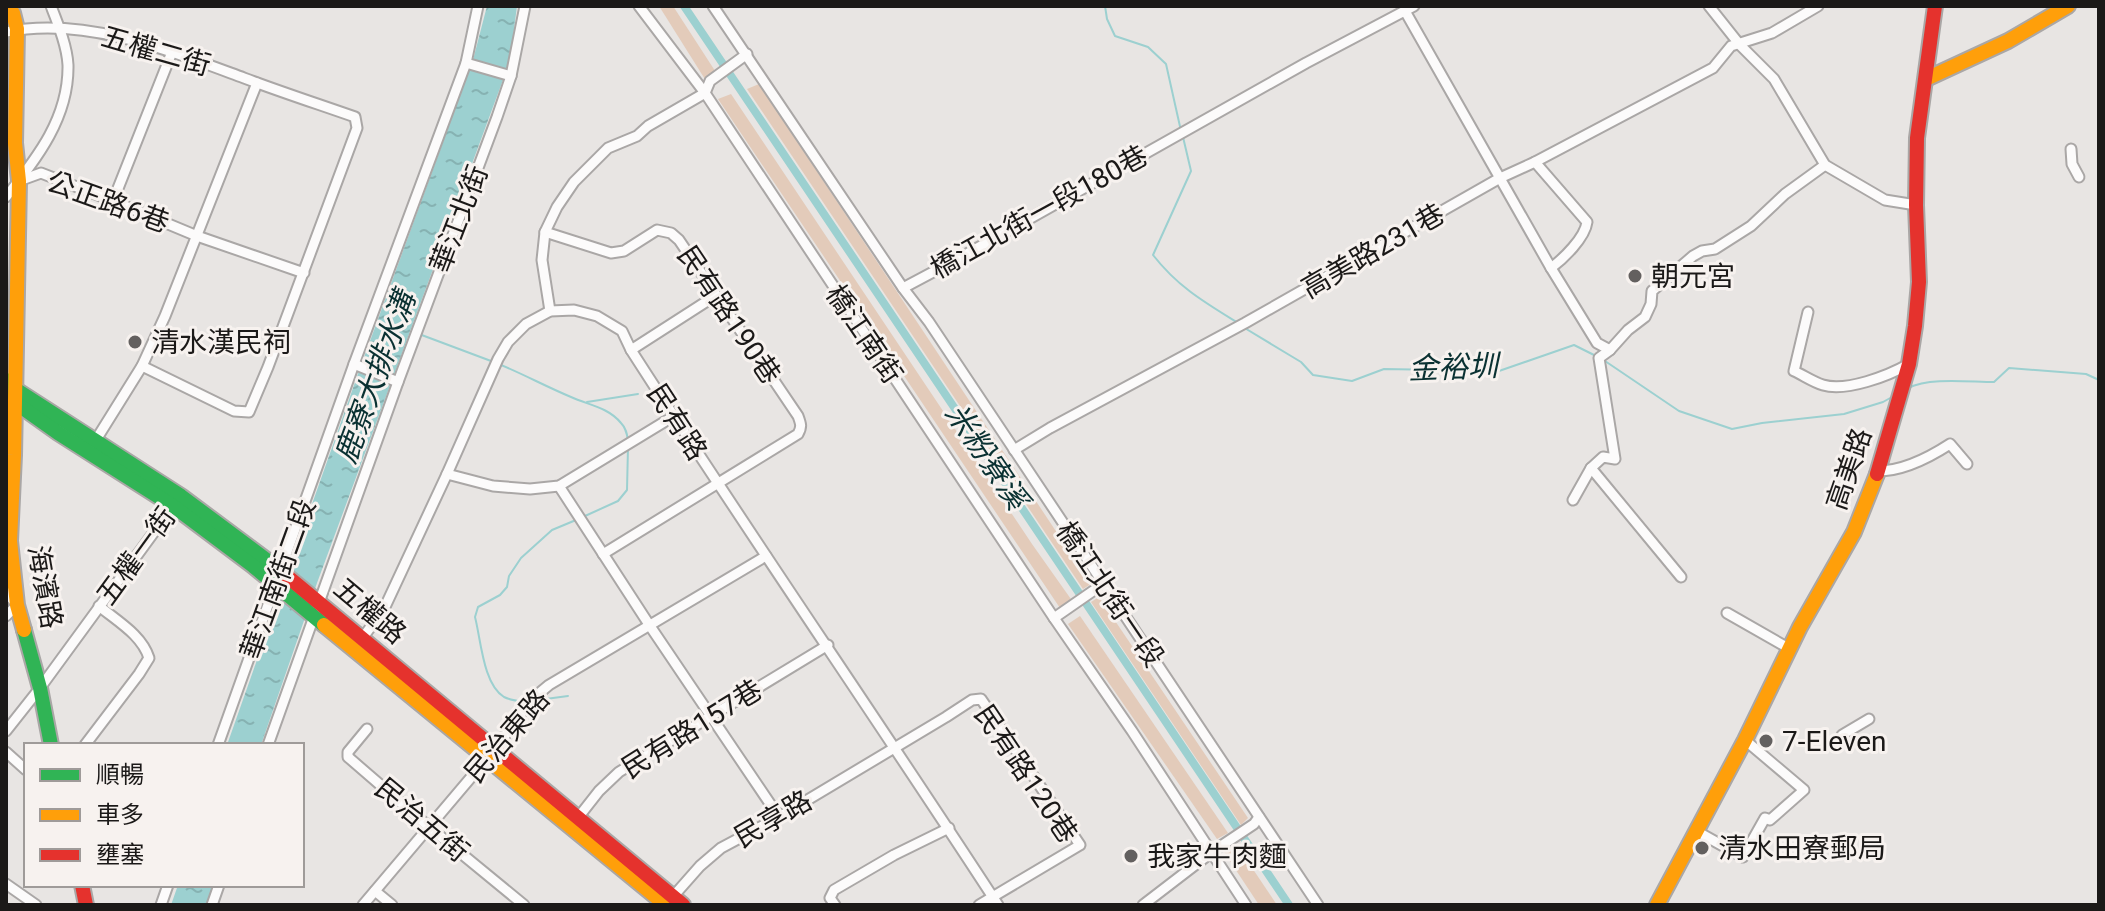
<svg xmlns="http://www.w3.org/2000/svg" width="2105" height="911" font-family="Roboto,'Noto Sans TC',sans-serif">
<defs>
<pattern id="water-ripples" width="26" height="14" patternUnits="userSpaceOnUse" patternTransform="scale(2)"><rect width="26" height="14" fill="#9cd0d0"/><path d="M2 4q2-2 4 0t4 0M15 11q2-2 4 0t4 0" fill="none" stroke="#86b2b2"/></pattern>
</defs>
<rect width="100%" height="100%" fill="#e8e5e3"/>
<!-- park -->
<g fill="#e3cbba">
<polygon points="659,6 673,6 719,77 708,84"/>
<polygon points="759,84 1091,584 1083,589 747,89"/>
<polygon points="731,94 1032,544 1073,602 1062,611 718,99"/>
<polygon points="1099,597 1248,818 1241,825 1091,602"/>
<polygon points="1080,616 1228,833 1217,839 1068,624"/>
<polygon points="1236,844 1277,905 1259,905 1224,852"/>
</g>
<!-- water -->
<g fill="url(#water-ripples)">
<polygon points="487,6 517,6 510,61 317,583 261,745 227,745 359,371 473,60"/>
<polygon points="178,885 213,885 206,905 171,905"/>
</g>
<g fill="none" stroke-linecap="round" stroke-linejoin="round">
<!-- stream -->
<g stroke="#9cd0d0" stroke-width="2">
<polyline points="1105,6 1107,19 1115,36 1148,47 1166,64 1181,131"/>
<path d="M1183,137L1191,171L1153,255C1178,287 1204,302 1238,323"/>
<polyline points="1243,327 1301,362 1313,375 1352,381 1384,369 1499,371 1574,345 1596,356"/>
<polyline points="419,334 491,361"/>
<polyline points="1605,361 1679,411 1732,429 1762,423 1844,414 1883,402 1892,397"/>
<path d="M501,365C525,375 547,387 571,397C588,405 608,407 621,423C626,428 627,434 628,440"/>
<path d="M1908,388C1930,377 1969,382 1994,382L2009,368L2086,374L2099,380"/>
<polyline points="587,402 638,394"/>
<polyline points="585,516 618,501 627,490 628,447"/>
<polyline points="538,700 568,696"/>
<path d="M524,702C517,701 510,700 504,697C483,684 481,640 475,617L478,607L500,595L507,587L509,576L521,558L552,530L576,520"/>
</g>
<!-- canal -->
<polyline stroke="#9cd0d0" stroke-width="8" points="684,6 1289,905"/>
<defs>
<g id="street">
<polyline points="639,6 705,93 1054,618 1132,731 1246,905"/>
<polyline points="713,6 903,288 929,322 1318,905"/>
<polyline points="1709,6 1740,45 1774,79 1825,165 1885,200 1916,205"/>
<polyline points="1405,11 1551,268 1597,343 1610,350"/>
<path d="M6,32C85,16 171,51 244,78C281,92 318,104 355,117L357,128L268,367L249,412L234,411L142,366"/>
<polyline points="466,63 511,76"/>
<polyline points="2071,149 2072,164 2079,177"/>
<path d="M1535,162L1587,222C1585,238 1563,259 1551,268"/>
<polyline points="19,181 41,173 113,201 197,236 304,273"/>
<path d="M6,197C37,158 69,118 68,65C67,46 58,24 51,6"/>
<polyline points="113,201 172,52"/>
<path d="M545,232L611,253L624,251L657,230L671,233L679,240L798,416C801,424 802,427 798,434L603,554"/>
<polyline points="903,288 965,255 1306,63 1414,6"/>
<polyline points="550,311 542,260 545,232 557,207 574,182 608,148 637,136 648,126 705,93 710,81 747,54"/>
<path d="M1808,312L1794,371C1803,375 1813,382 1823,385C1846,392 1888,376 1909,364"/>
<polyline points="631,350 715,296"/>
<polyline points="354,364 398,382"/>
<polyline points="94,443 142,366 165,316 257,83"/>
<polyline points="1014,450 1050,428 1245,323 1500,178 1535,162 1713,68 1731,46 1772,33 1818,6"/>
<polyline points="1591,468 1681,577"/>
<path d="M1878,471C1903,471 1930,457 1950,444L1967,464"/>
<polyline points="447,474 493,486 530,489 559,486 674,416"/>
<polyline points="559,486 650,626 779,817"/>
<polyline points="1573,500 1591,468 1603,457 1615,459 1599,358 1610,350 1628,330 1645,317 1651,304 1652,291 1693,256 1702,251 1715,249 1751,226 1785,194 1825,165"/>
<polyline points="6,592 17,605 6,616"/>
<polyline points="1727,613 1790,649"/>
<polyline points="1054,618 1103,584"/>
<path d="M361,640L384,609L447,474L498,359L508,342L526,324L550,311L574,310L597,316L622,331L631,350C751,537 877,719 998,905"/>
<polyline points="367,729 348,752 348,757 429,827 524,905"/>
<polyline points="6,731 40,688 176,502"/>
<polyline points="1842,735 1869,719"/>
<path d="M85,745L139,674L149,658C142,635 117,621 99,606"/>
<polyline points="218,745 354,364 466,63 478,6"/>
<polyline points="268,745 398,382 497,117 511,76 525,6"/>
<polyline points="6,752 26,770"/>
<polyline points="577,819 599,791 619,772 828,645"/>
<polyline points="1698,832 1743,857 1765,818 1770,820 1804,790 1745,740"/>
<polyline points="6,884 36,905"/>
<polyline points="375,891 392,905"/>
<polyline points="670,900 700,866 721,848 779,817 946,717 972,700 981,699 1080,845 979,905"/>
<polyline points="161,905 168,885"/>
<polyline points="212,905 219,885"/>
<polyline points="363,905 495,749 531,700 549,685 766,556"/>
<polyline points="835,905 830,898 834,890 894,855 949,828"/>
<polyline points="1143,905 1212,852 1254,824 1259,817"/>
</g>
<g id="fast">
<polyline points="6,380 15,389 181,496 276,567"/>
<polyline points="6,396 58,433 173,506 253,566 324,625"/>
<polyline points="24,630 40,688 51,745"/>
</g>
<g id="slow">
<polyline points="8,6 13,13 17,29 15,143 19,181 14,455 10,541 17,605 24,630"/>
<polyline points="1926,79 2008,41 2068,6"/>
<polyline points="324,625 666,905"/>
<polyline points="1657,905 1745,740 1800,627 1854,532 1877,474"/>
</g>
<g id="jam">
<polyline points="1877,474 1909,364 1915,326 1919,282 1916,205 1917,138 1935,6"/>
<polyline points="276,567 683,905"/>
<polyline points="82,885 86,905"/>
</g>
</defs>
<!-- street casing -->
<use href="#street" stroke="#aaa7a6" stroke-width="13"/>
<!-- fast casing -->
<use href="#fast" stroke="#aaa7a6" stroke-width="18"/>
<!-- slow casing -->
<use href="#slow" stroke="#aaa7a6" stroke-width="18"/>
<!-- jam casing -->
<use href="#jam" stroke="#aaa7a6" stroke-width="18"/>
<!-- street -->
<use href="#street" stroke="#fcfbfb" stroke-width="9"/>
<!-- fast -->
<use href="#fast" stroke="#30b455" stroke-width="14"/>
<!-- slow -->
<use href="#slow" stroke="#ff9f0a" stroke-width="14"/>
<!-- jam -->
<use href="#jam" stroke="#e5322d" stroke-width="14"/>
</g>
<!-- markers -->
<g fill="#63605f" stroke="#f7f2ef" stroke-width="3">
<circle cx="1635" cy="276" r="8"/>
<circle cx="135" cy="342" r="8"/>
<circle cx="1766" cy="741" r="8"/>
<circle cx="1702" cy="848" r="8"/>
<circle cx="1131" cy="856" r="8"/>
</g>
<g text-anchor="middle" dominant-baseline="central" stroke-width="6" stroke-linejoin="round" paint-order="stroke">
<!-- street labels -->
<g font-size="28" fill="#1b1918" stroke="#f7f2ef">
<text transform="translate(156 51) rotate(16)">五權二街</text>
<text transform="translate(108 202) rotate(20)">公正路6巷</text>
<text transform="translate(1039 212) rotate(-29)">橋江北街一段180巷</text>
<text transform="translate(459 219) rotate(-69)">華江北街</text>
<text transform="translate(1373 251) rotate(-30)">高美路231巷</text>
<text transform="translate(729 315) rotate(56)">民有路190巷</text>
<text transform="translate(864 334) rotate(56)">橋江南街</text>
<text transform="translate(677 422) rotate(57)">民有路</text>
<text transform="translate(1849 469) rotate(-71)">高美路</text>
<text transform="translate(136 556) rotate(-54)">五權一街</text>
<text transform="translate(278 579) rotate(-70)">華江南街二段</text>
<text transform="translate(45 587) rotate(80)">海濱路</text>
<text transform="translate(1110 594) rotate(56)">橋江北街一段</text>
<text transform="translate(370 611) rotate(40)">五權路</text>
<text transform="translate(692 729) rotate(-32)">民有路157巷</text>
<text transform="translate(507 736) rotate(-49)">民治東路</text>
<text transform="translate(1026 774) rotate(56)">民有路120巷</text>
<text transform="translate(773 819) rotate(-30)">民享路</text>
<text transform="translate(422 820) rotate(40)">民治五街</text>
</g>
<!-- poi labels -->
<g font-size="28" fill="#1b1918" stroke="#f7f2ef" text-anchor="start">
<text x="1651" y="276">朝元宮</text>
<text x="151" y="342">清水漢民祠</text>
<text x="1782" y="741">7-Eleven</text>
<text x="1718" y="848">清水田寮郵局</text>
<text x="1147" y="856">我家牛肉麵</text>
</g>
<!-- water labels -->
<g font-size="30" font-style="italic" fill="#0a3132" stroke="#f7f2ef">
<text transform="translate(1453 367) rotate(-2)">金裕圳</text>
<text transform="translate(375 377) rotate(-70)">鹿寮大排水溝</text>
<text transform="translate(987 456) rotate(56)">米粉寮溪</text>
</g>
</g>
<!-- border -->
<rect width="2105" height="911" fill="none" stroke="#1b1918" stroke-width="16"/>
<!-- legend -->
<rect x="24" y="743" width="280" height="144" fill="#f7f2ef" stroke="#9f9b99" stroke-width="2"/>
<rect x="40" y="769" width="40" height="12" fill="#30b455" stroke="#9f9b99" stroke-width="2"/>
<text x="96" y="783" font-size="24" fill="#1b1918">順暢</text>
<rect x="40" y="809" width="40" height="12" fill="#ff9f0a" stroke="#9f9b99" stroke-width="2"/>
<text x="96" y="823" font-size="24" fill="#1b1918">車多</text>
<rect x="40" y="849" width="40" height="12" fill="#e5322d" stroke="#9f9b99" stroke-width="2"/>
<text x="96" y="863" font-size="24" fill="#1b1918">壅塞</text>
</svg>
